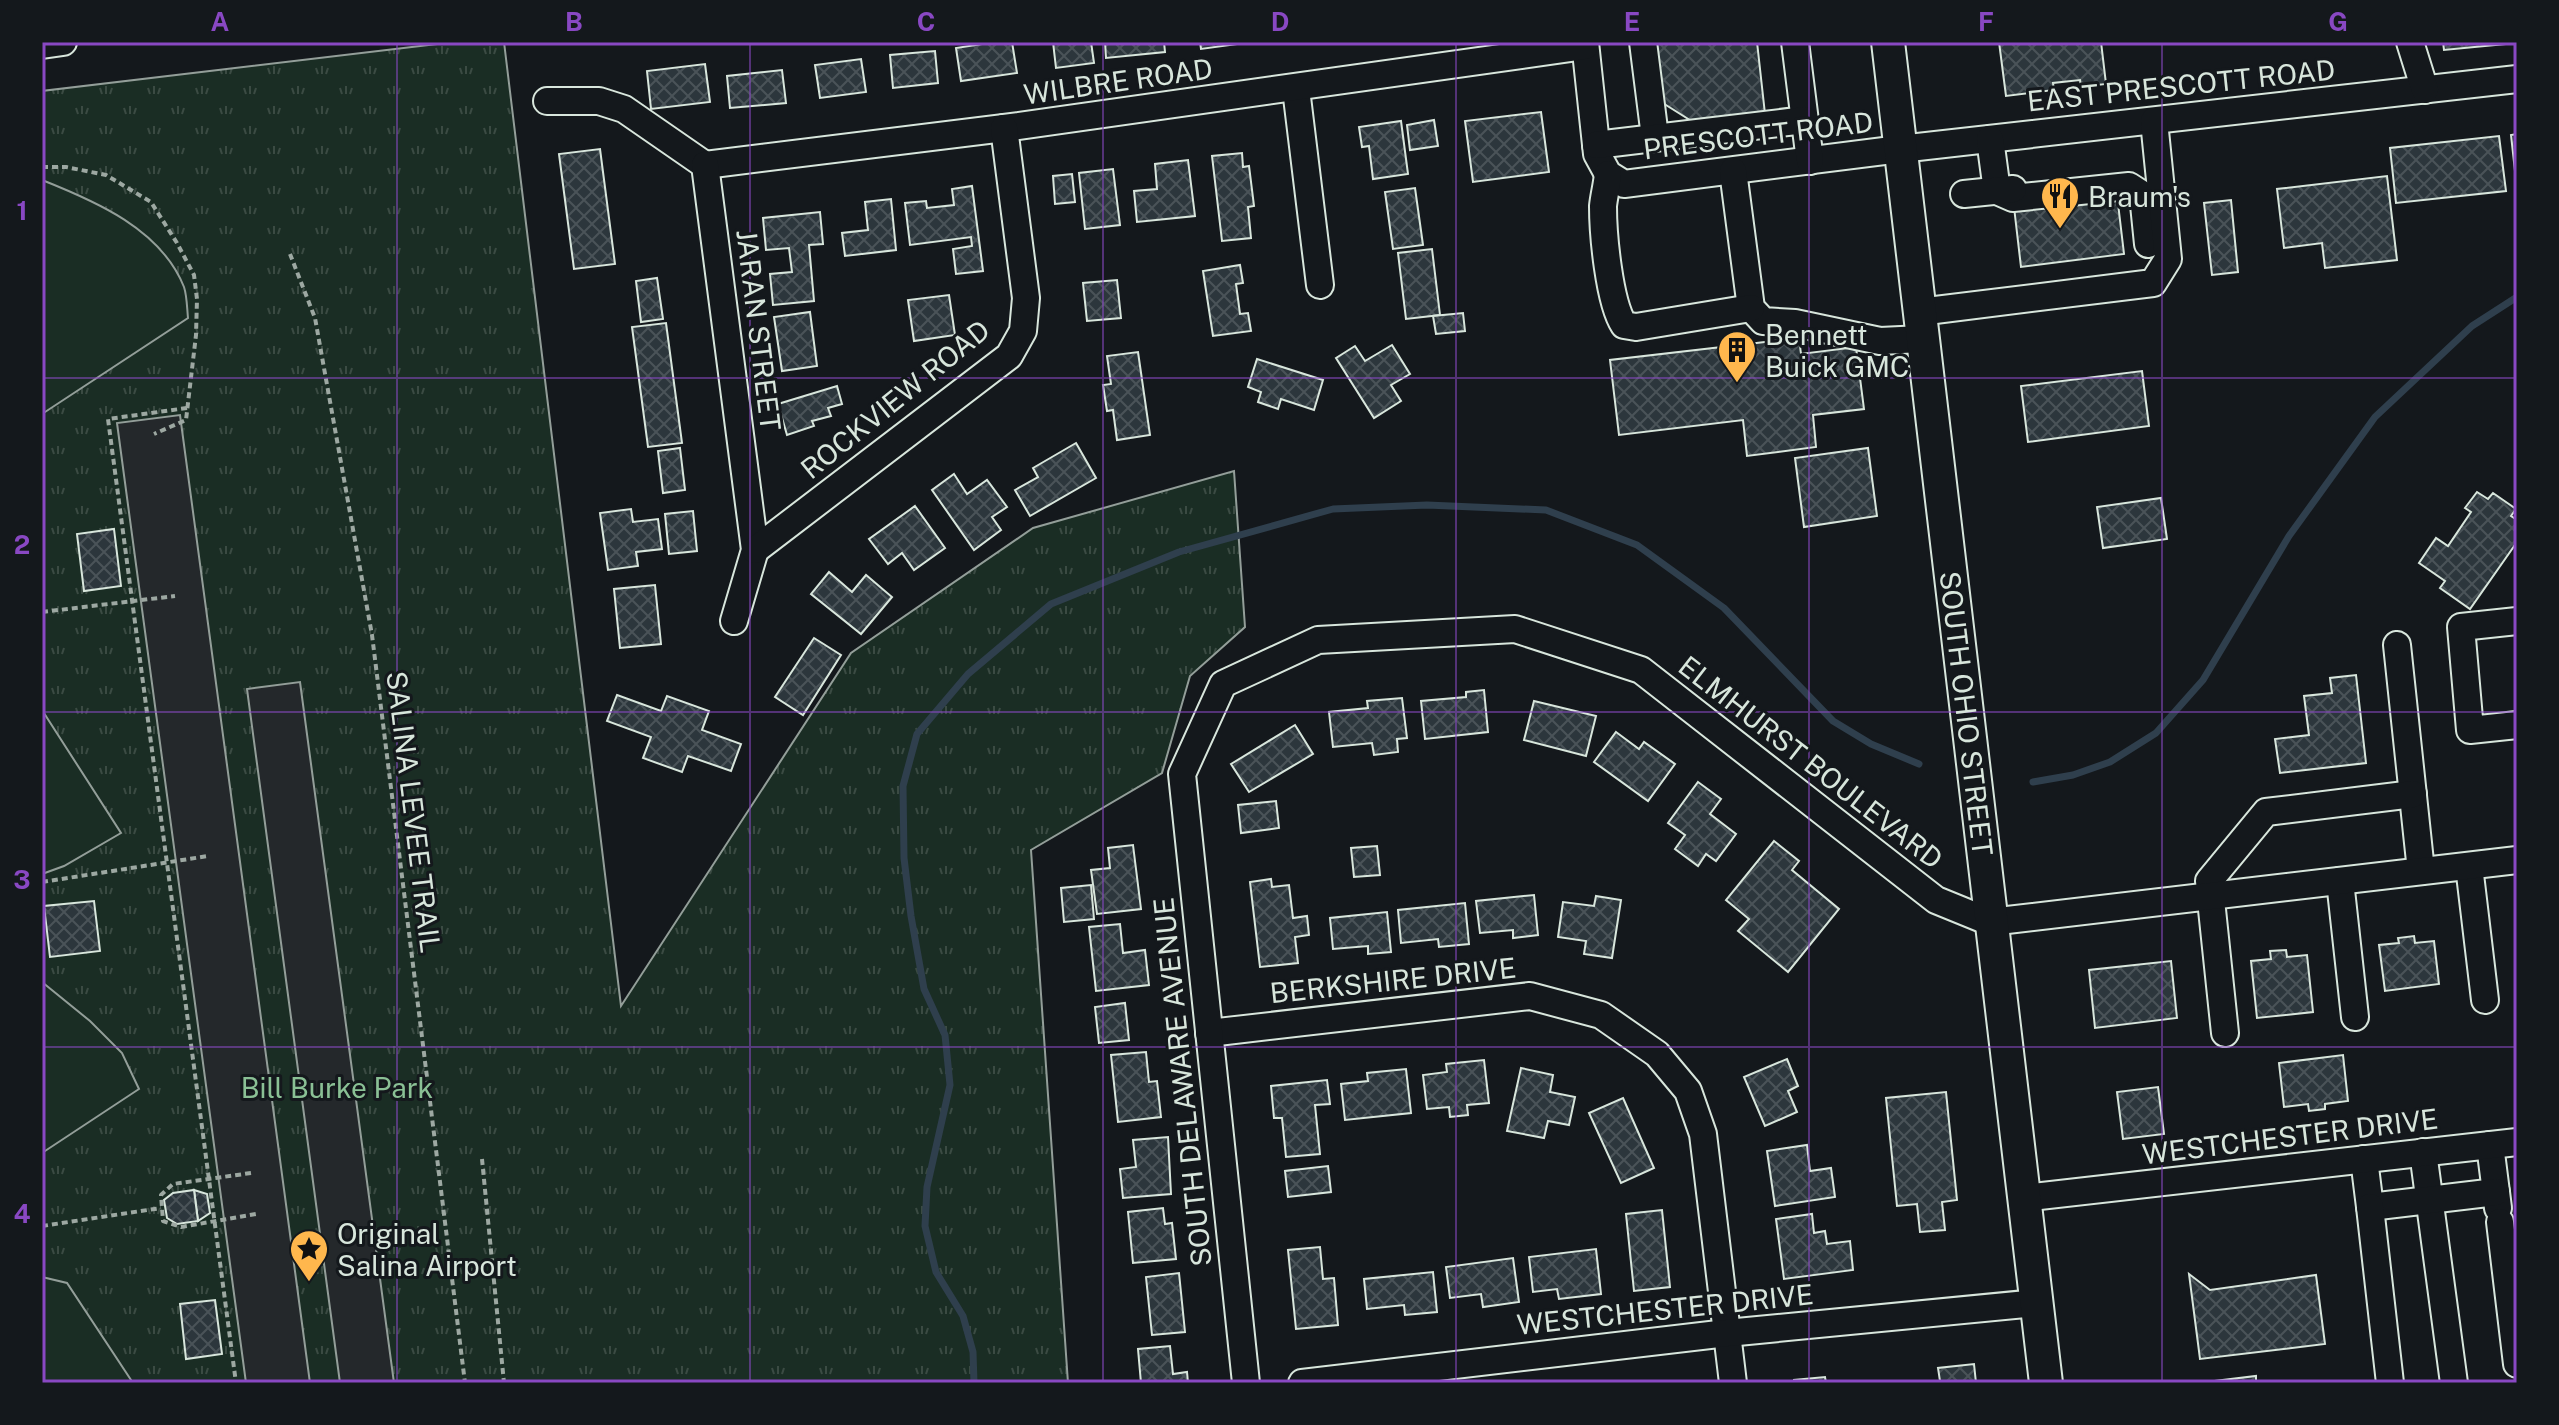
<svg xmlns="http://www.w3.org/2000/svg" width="2559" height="1425" font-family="'Public Sans',sans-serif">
<defs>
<pattern id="grass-tufts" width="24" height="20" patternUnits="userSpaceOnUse" patternTransform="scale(2)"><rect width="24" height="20" fill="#1a2d24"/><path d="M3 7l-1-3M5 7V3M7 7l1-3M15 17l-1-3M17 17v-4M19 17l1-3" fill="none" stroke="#3b4b43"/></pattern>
<pattern id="building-cross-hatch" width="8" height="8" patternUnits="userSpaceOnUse" patternTransform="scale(2)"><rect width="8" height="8" fill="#2c363c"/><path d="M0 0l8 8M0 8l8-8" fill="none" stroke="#4a5358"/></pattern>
</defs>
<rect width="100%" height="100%" fill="#14181c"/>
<!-- grass -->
<polygon fill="url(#grass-tufts)" stroke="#939e99" stroke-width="2" points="454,42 504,42 621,1006 851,653 1033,528 1234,471 1245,627 1190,676 1162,773 1031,850 1068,1383 42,1383 42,91"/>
<!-- pitch -->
<g fill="#1a2d24" stroke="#939e99" stroke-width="2">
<path d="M42,180C95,201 161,229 184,287C187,296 187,308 188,318L42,414Z"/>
<polygon points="42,710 121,833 64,866 42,874"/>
<polygon points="42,982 90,1021 122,1053 139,1089 42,1153"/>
<polygon points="42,1277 67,1283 133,1383 42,1383"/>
</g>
<!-- parking -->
<g fill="#24282b" stroke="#939e99" stroke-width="2">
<polygon points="180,415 310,1383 246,1383 117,423"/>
<polygon points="300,682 394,1383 340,1383 247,689"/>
</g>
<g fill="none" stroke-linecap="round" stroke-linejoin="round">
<!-- stream -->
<g stroke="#2f3f4d" stroke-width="7">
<polyline points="2033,782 2073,775 2110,762 2156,733 2203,680 2289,536 2375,417 2472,326 2517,297"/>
<polyline points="974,1383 973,1352 963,1316 936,1272 925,1226 927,1187 950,1085 945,1035 924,989 911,916 904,858 903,786 917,734 968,674 1051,604 1179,552 1333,509 1427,505 1546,510 1637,545 1724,608 1833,721 1871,744 1919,764"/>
</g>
</g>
<!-- building -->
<g fill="url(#building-cross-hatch)" stroke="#d8e6dc" stroke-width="2">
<polygon points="995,42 1012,42 1017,73 961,81 956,48"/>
<polygon points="1053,42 1091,42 1094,63 1056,68"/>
<polygon points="1105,42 1164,42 1165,52 1106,58"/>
<polygon points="1200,42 1238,42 1238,44 1201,49"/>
<polygon points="1651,42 1757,42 1765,114 1693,122 1658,100"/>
<polygon points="1999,42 2101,42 2106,84 2081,87 2080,80 2053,83 2054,90 2006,96"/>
<polygon points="2443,42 2505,42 2505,44 2444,50"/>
<polygon points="935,51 938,83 893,88 890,55"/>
<polygon points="861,59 866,92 820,98 815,65"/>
<polygon points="705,64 710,102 651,109 647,71"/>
<polygon points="782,70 786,103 730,108 727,76"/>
<polygon points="1541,112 1549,172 1473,182 1465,121"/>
<polygon points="1434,120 1438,146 1410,150 1407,125"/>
<polygon points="1401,121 1408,174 1373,179 1369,146 1362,147 1359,127"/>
<polygon points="2517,134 2517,189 2511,135"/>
<polygon points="2499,136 2506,191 2396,203 2390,148"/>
<polygon points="600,149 615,264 574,269 559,154"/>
<polygon points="1242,153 1243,167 1249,166 1254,206 1248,207 1251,238 1222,241 1212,156"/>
<polygon points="1188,160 1195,216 1137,222 1134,191 1157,189 1155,164"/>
<polygon points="1113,169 1120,225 1085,229 1079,173"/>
<polygon points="1072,174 1075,202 1055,204 1053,176"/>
<polygon points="2387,176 2397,260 2325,268 2322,243 2284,248 2277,189"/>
<polygon points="972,186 983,271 956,274 953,249 972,246 971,237 910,245 905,203 926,201 927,208 954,205 952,189"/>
<polygon points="1415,188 1423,245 1393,249 1385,192"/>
<polygon points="2117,195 2124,254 2021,267 2014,207"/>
<polygon points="891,199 896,250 845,256 842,233 868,230 865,202"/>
<polygon points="2231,200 2238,272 2212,275 2204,203"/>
<polygon points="820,212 823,244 809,245 814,301 773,305 770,274 792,272 789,248 766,250 763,218"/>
<polygon points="1432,249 1440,315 1406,319 1398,253"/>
<polygon points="1240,265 1243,283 1236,284 1240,314 1248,313 1251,331 1213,336 1203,271"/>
<polygon points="657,278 663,319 641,322 636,281"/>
<polygon points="1117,280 1121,318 1087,321 1083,283"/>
<polygon points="949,295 955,335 914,341 908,300"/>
<polygon points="810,312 817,366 782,371 774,317"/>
<polygon points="1463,313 1465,331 1436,334 1433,316"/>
<polygon points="666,323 682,443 648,447 632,327"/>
<polygon points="1799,338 1801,354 1856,347 1864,409 1813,415 1816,447 1747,456 1743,420 1619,435 1610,360"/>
<polygon points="1392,345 1410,374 1391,385 1401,401 1374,418 1336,358 1355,346 1365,361"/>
<polygon points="1138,352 1150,435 1117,440 1113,410 1107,411 1103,385 1111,384 1107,356"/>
<polygon points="1257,359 1323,380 1314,410 1281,399 1278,409 1258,402 1261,392 1248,387"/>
<polygon points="2142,371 2149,426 2028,442 2021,386"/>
<polygon points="837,386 842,404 828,408 831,416 812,421 814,426 787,435 778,404"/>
<polygon points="1076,443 1096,478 1030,516 1015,490 1038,477 1033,468"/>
<polygon points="680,448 685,490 663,493 658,451"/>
<polygon points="1868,448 1877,516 1804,527 1795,458"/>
<polygon points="954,474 967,494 987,480 1007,507 992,517 1001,530 974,550 932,490"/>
<polygon points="2477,492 2488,499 2493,493 2516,509 2511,516 2517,520 2517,542 2470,609 2440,588 2445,581 2419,563 2436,538 2448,546 2471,512 2465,508"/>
<polygon points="2161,498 2167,539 2103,548 2097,507"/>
<polygon points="915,506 945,548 914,570 902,553 888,564 869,539"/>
<polygon points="631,509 633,522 658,519 662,549 636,552 638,566 608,570 600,513"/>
<polygon points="693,511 697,551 669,554 665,514"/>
<polygon points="114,529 121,586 84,591 77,534"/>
<polygon points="829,572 852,592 866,575 892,597 861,634 811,594"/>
<polygon points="655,585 661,644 620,648 614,589"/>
<polygon points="814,638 841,655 803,715 775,697"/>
<polygon points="2356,675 2366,763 2280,773 2275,739 2309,735 2304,696 2332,693 2330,678"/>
<polygon points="1484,690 1488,732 1425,739 1421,701 1466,697 1466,692"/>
<polygon points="617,695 661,711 667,696 709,711 702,730 741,744 731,771 688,756 682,772 643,758 651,737 607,721"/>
<polygon points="1402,698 1407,738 1397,739 1398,752 1374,755 1372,743 1333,747 1329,712 1368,708 1367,701"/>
<polygon points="1534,701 1596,716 1586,756 1524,740"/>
<polygon points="1295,725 1313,754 1249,792 1231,764"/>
<polygon points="1616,732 1639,749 1644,742 1675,764 1648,801 1594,762"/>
<polygon points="1698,782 1721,799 1710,814 1736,834 1716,861 1706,854 1698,866 1675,849 1685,835 1668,823"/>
<polygon points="1276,801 1279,828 1241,833 1238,805"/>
<polygon points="1774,841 1799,861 1792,870 1839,909 1788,972 1738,931 1749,919 1726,900"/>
<polygon points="1133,845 1141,909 1097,914 1091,870 1110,868 1108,848"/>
<polygon points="1377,846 1380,875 1354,877 1351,848"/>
<polygon points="1271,879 1272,887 1289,885 1293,918 1307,916 1309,935 1295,937 1298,963 1260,967 1250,882"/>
<polygon points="1091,885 1094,919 1064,922 1061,888"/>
<polygon points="1534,895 1538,935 1513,938 1513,930 1480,933 1476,901"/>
<polygon points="1596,896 1621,900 1612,958 1584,954 1586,941 1558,937 1563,902 1594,906"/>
<polygon points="94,901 100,951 50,957 44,906"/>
<polygon points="1465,903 1469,944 1439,947 1438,939 1401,943 1398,910"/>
<polygon points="1387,912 1391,952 1368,954 1368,946 1333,949 1330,918"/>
<polygon points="1120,924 1123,953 1145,950 1149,985 1096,991 1089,927"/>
<polygon points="2414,936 2415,943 2434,941 2439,984 2385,991 2379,945 2399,943 2398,938"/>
<polygon points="2286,950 2287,957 2307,955 2313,1012 2257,1018 2251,961 2271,959 2270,951"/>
<polygon points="2171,961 2177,1018 2095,1028 2089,970"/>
<polygon points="1125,1003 1129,1040 1099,1043 1095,1007"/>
<polygon points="1146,1052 1149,1082 1157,1081 1161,1117 1118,1122 1111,1055"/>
<polygon points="2343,1055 2348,1101 2325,1104 2325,1109 2309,1111 2308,1104 2284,1107 2279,1063"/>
<polygon points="1787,1059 1798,1086 1788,1091 1797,1112 1765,1126 1744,1077"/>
<polygon points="1484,1060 1489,1103 1467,1105 1468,1115 1450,1117 1449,1107 1427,1109 1423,1075 1447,1072 1446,1064"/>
<polygon points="1521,1068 1553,1075 1550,1092 1575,1097 1569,1125 1548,1121 1544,1138 1507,1131"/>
<polygon points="1406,1069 1411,1113 1345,1120 1341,1084 1368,1081 1367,1073"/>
<polygon points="1327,1080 1330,1104 1315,1105 1320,1154 1286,1157 1282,1118 1274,1118 1271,1086"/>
<polygon points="2158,1087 2164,1134 2123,1139 2117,1092"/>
<polygon points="1946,1092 1957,1200 1942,1202 1945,1230 1920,1232 1917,1204 1897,1206 1886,1098"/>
<polygon points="1623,1098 1654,1168 1621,1183 1589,1113"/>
<polygon points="1168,1137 1171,1194 1123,1198 1120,1169 1136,1167 1133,1140"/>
<polygon points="1807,1145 1810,1171 1831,1168 1835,1197 1775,1206 1767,1151"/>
<polygon points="1328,1166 1331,1192 1288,1197 1285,1171"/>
<polygon points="194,1190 207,1194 210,1213 198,1221"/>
<polygon points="194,1190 198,1221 177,1224 167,1218 164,1200 173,1193"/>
<polygon points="1163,1208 1165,1224 1172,1223 1176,1259 1133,1263 1128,1212"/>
<polygon points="1662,1210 1670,1287 1634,1291 1626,1214"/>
<polygon points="1812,1214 1814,1233 1825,1231 1827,1244 1850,1241 1853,1270 1784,1279 1776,1219"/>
<polygon points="1320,1247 1323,1279 1334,1278 1338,1325 1296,1329 1288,1250"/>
<polygon points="1596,1249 1601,1294 1559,1299 1557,1289 1533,1292 1529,1257"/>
<polygon points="1513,1258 1519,1302 1483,1307 1481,1294 1450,1298 1446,1267"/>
<polygon points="1433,1272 1437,1312 1405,1315 1404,1305 1367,1309 1364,1279"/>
<polygon points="1179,1273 1185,1332 1152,1335 1146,1277"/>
<polygon points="2189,1274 2210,1290 2316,1275 2325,1344 2200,1359"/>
<polygon points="215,1300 222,1354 186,1359 180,1304"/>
<polygon points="1170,1346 1173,1374 1187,1372 1188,1383 1141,1383 1138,1349"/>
<polygon points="1974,1364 1976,1383 1918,1383 1940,1381 1938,1368"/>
<polygon points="2256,1376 2256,1383 2198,1383"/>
<polygon points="1825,1377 1826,1383 1794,1383 1794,1380"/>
</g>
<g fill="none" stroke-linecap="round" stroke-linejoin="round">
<defs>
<g id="minor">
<polyline points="1585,42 1597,154 1608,174 1624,184 1900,149 2517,79"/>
<polyline points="1643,42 1655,137"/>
<polyline points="1795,42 1810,161"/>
<polyline points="2410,42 2425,90"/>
<polyline points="42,45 63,42"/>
<polyline points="1296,89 1320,285"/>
<polyline points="547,101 599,101 624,109 705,165"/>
<polyline points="1990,139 1997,191"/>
<polyline points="1596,145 1805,120"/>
<polyline points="705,165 1004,128 1585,46"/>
<polyline points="705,165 755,550 734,621"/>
<polyline points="1733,171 1751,308 1763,321 1795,323 1880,341 1922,339"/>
<path d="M1608,174C1607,185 1604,196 1603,206C1603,234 1609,302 1624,325L1636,327L1751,308"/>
<polyline points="1997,191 2013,198 2129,186 2143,195 2148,244"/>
<polyline points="1964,194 2013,189"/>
<polyline points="1919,312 2153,283 2168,259 2154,121"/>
<polyline points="755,550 1009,356 1023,331 1026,298 1004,128"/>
<polyline points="2517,621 2461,627 2470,730 2517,725"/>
<polyline points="2397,645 2421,871"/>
<polyline points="2469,866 2485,1000"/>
<polyline points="2340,881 2355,1017"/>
<polyline points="1209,1033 1530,996 1601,1015 1657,1054 1688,1091 1703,1134 1733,1383"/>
<polyline points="2225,1033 2209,881 2266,812 2413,794"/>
<polyline points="2490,1145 2498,1208"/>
<polyline points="2423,1152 2454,1383"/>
<polyline points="2364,1159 2370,1207 2496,1192"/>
<polyline points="2023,1198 2517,1142"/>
<polyline points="2370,1207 2390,1383"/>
<polyline points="2500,1222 2517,1364"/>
<polyline points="1246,1383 1182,774 1223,684 1318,640 1515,629 1641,670 1936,900 1990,922 2517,860"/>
<polyline points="1302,1383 1727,1333 2036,1303"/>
</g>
<g id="major">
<path id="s1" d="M1888,42L2046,1383"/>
</g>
</defs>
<!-- minor casing -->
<use href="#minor" stroke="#d8e6dc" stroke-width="30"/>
<!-- major casing -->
<use href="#major" stroke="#d8e6dc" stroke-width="36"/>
<!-- path -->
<g stroke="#9da8a2" stroke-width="4" stroke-dasharray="6 4" stroke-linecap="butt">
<polyline points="42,167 66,167 106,175 151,202 177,243 194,275 197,299 196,335 186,420 154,434"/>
<polyline points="290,254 315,318 372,635 465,1383"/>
<polyline points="187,408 108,419 236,1383"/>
<polyline points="42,612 175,596"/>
<polyline points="42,882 208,856"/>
<polyline points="482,1159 504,1383"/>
<polyline points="251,1173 173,1184 161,1195 163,1221 181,1227 256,1214"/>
<polyline points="42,1226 161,1208"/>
</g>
<!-- minor -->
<use href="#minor" stroke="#14181c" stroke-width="26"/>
<!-- major -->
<use href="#major" stroke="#14181c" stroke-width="32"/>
</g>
<!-- grid -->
<path fill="none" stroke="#8948c3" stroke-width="2" stroke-opacity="0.55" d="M397,42V1383M750,42V1383M1103,42V1383M1456,42V1383M1809,42V1383M2162,42V1383M42,378H2517M42,712H2517M42,1047H2517"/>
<!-- icons -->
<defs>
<symbol id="restaurant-pin" viewBox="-11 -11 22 30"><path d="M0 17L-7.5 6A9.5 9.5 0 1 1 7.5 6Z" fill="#ffb74d" stroke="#14181c"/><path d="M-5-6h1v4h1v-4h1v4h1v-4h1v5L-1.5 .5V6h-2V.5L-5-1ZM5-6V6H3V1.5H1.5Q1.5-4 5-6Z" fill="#111"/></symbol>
<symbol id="building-pin" viewBox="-11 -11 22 30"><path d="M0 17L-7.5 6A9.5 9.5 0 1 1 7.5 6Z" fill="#ffb74d" stroke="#14181c"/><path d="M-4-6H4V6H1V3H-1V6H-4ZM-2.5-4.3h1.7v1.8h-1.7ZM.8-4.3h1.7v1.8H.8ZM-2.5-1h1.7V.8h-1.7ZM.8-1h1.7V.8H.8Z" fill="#111"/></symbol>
<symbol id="sight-pin" viewBox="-11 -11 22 30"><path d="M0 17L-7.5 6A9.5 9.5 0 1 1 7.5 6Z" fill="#ffb74d" stroke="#14181c"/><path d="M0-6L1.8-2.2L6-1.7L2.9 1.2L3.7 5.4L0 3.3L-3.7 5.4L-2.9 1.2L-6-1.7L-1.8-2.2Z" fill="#111"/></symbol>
</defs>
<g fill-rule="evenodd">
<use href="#restaurant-pin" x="2038" y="174" width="44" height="60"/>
<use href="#building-pin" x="1715" y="328" width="44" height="60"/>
<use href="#sight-pin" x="287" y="1227" width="44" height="60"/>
</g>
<g text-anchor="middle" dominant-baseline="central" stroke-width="6" stroke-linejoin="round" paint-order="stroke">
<!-- street labels -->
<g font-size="28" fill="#d8e6dc" stroke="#14181c">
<text transform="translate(1118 81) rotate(-8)">WILBRE ROAD</text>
<text transform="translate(2181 85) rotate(-6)">EAST PRESCOTT ROAD</text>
<text transform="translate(1758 135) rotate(-7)">PRESCOTT ROAD</text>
<text transform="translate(759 330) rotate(83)">JARAN STREET</text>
<text transform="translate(895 399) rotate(-39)">ROCKVIEW ROAD</text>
<text stroke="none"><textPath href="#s1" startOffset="676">SOUTH OHIO STREET</textPath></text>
<text transform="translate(1811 762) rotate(38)">ELMHURST BOULEVARD</text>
<text transform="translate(414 812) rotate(83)">SALINA LEVEE TRAIL</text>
<text transform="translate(1393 980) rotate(-6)">BERKSHIRE DRIVE</text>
<text transform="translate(1182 1082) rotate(-96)">SOUTH DELAWARE AVENUE</text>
<text transform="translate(2290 1136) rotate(-7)">WESTCHESTER DRIVE</text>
<text transform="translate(1665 1309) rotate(-6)">WESTCHESTER DRIVE</text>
</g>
<!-- poi labels -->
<g font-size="28" fill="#d8e6dc" stroke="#14181c" text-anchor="start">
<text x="2088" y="196">Braum's</text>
<text x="1765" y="334">Bennett<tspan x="1765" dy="32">Buick GMC</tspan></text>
<text x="337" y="1233">Original<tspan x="337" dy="32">Salina Airport</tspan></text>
</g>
<!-- park labels -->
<g font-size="28" fill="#8ac095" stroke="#14181c">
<text x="337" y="1087">Bill Burke Park</text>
</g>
</g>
<!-- border -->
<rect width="2559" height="1425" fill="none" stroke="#14181c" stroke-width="88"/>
<rect x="44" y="44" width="2471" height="1337" fill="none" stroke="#8948c3" stroke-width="3"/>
<g font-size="26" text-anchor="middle" font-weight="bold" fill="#8948c3">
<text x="220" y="31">A</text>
<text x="574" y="31">B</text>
<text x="926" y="31">C</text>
<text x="1280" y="31">D</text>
<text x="1632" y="31">E</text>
<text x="1986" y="31">F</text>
<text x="2338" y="31">G</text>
<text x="22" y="220">1</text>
<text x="22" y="554">2</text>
<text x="22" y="889">3</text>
<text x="22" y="1223">4</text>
</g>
</svg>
